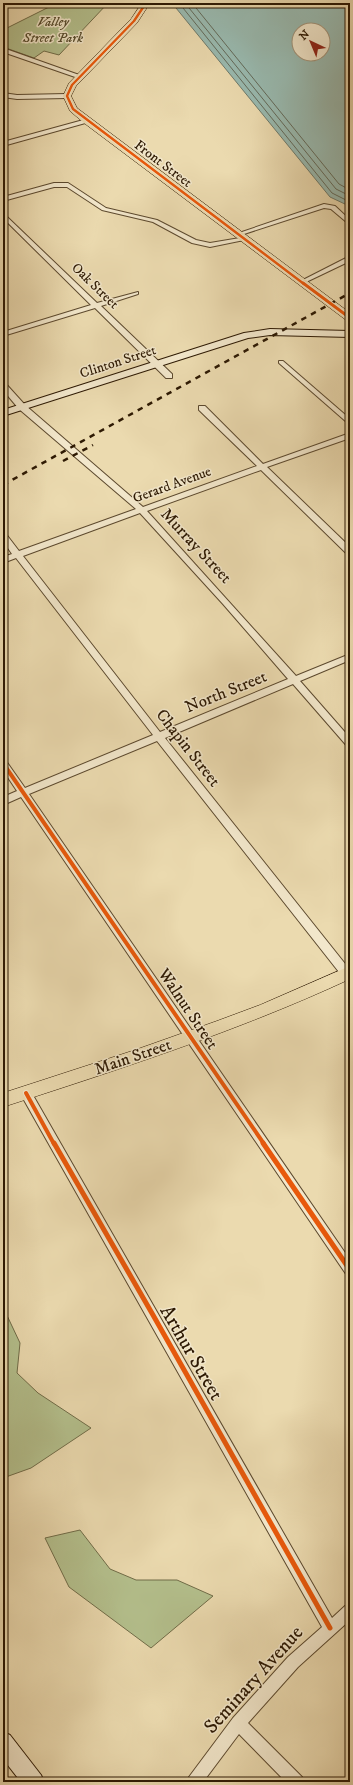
<svg xmlns="http://www.w3.org/2000/svg" width="353" height="1785" font-family="'IM FELL DW Pica',serif">
<rect width="100%" height="100%" fill="#ebdaaf"/>
<filter id="stains"><feTurbulence type="fractalNoise" baseFrequency=".005" numOctaves="4"/><feColorMatrix values="0 0 0 0 .2 0 0 0 0 .09 0 0 0 0 .02 0 0 0 .5 -.17"/></filter>
<radialGradient id="worn" r=".72"><stop offset=".6" stop-color="#630" stop-opacity="0"/><stop offset="1" stop-color="#630" stop-opacity=".3"/></radialGradient>
<!-- green -->
<g fill="#b4c08d" stroke="#706c48">
<polygon points="57,3 108,3 59,55 44,51 34,58 3,47 3,30"/>
<polygon points="3,1307 20,1343 17,1373 38,1393 91,1428 31,1468 3,1478"/>
<polygon points="80,1530 110,1569 136,1580 177,1580 213,1596 151,1648 69,1587 45,1538"/>
</g>
<!-- water -->
<path fill="#99bab0" stroke="#6e7a6b" fill-rule="evenodd" d="M171,3H345L350,13V208L347,205L330,197L176,8V6L169,4ZM299,30H323V54H299Z"/>
<g fill="none" stroke-linecap="round" stroke-linejoin="round">
<!-- shore -->
<g stroke="#636a5a" stroke-width="1">
<polyline points="179,3 332,193 350,202"/>
<polyline points="185,3 336,189 350,196"/>
<polyline points="192,3 339,184 350,190"/>
</g>
<defs>
<g id="street">
<polygon points="3,48 82,76 83,77 78,78 3,52"/>
<polygon points="3,93 17,95 67,94 70,96 67,98 17,99 3,97"/>
<polygon points="87,119 90,121 89,122 3,146 3,142"/>
<polygon points="68,183 106,208 157,220 196,240 210,243 246,237 249,239 210,247 192,243 153,222 102,210 67,187 54,187 3,201 3,197 54,183"/>
<polygon points="324,204 335,206 350,220 350,225 331,209 324,208 241,235 236,234"/>
<polygon points="3,213 97,303 138,292 138,294 101,306 172,374 172,378 166,378 95,308 3,336 3,332 91,305 3,218"/>
<polygon points="350,256 350,261 304,283 299,282"/>
<polygon points="279,361 283,361 350,419 350,425 279,363"/>
<path d="M3,384H6L25,405L143,507L257,466L199,410V406H205L263,464L350,433V438L267,467L350,547V555L347,554L261,470L147,511L296,676L350,654V660L300,681L350,738V747L347,746L293,684L165,738L350,970V982L346,981L157,741L29,794L350,1260V1276L346,1274L21,797L3,805V797L17,791L3,770V760L6,761L25,788L153,735L16,558L3,563V557L12,554L3,541V533L6,534L19,551L136,509L19,409L3,390ZM140,513L223,604L288,679L160,732L23,556Z"/>
<polygon points="26,1088 30,1090 332,1618 345,1606 350,1604 350,1620 298,1667 248,1723 302,1777 304,1782 286,1782 239,1734 203,1782 187,1782 189,1777 233,1718 288,1657 322,1627 20,1093 22,1090"/>
</g>
<g id="secondary">
<polygon points="270,329 350,331 350,337 270,335 248,338 3,416 3,410 244,333"/>
<polygon points="3,1732 10,1735 41,1775 44,1782 21,1782 3,1759"/>
</g>
<g id="primary">
<polygon points="142,3 150,3 137,23 76,86 71,96 77,108 350,313 350,321 346,320 84,123 70,111 63,96 69,83 131,19"/>
<path d="M350,966V979C238,1031 120,1069 3,1107V1093L135,1050L217,1021L260,1005Z"/>
</g>
</defs>
<!-- street casing -->
<use href="#street" stroke="#5c492e" stroke-width="2"/>
<!-- secondary casing -->
<use href="#secondary" stroke="#2d1903" stroke-width="2"/>
<!-- primary casing -->
<use href="#primary" stroke="#2d1903" stroke-width="1"/>
<!-- street -->
<use href="#street" fill="#f2e7cb" fill-rule="evenodd"/>
<!-- secondary -->
<use href="#secondary" fill="#f2e7cb" fill-rule="evenodd"/>
<!-- primary -->
<use href="#primary" fill="#ebdaaf" fill-rule="evenodd"/>
<!-- rail -->
<g stroke="#2d1903" stroke-width="2.5" stroke-dasharray="5.5 5.5" stroke-linecap="butt">
<polyline points="63,461 93,445"/>
<polyline points="3,485 350,293"/>
</g>
<defs>
<polyline id="cycleway-far3" points="146,3 134,21 72,85 67,96 73,109 304,284"/>
<polyline id="cycleway-far2" points="303,283 350,318"/>
<g id="cycleway-far1">
<polyline points="3,763 264,1144"/>
<polyline points="26,1093 54,1144"/>
</g>
<g id="cycleway">
<polyline points="54,1143 153,1315 330,1628"/>
<polyline points="263,1143 350,1270"/>
</g>
</defs>
<!-- cycleway-far3 casing -->
<use href="#cycleway-far3" stroke="#f2e7cb" stroke-width="4"/>
<!-- cycleway-far2 casing -->
<use href="#cycleway-far2" stroke="#f2e7cb" stroke-width="5"/>
<!-- cycleway-far1 casing -->
<use href="#cycleway-far1" stroke="#f2e7cb" stroke-width="6"/>
<!-- cycleway casing -->
<use href="#cycleway" stroke="#f2e7cb" stroke-width="8"/>
<!-- cycleway-far3 -->
<use href="#cycleway-far3" stroke="#e8590c" stroke-width="2.5"/>
<!-- cycleway-far2 -->
<use href="#cycleway-far2" stroke="#e8590c" stroke-width="3"/>
<!-- cycleway-far1 -->
<use href="#cycleway-far1" stroke="#e8590c" stroke-width="4"/>
<!-- cycleway -->
<use href="#cycleway" stroke="#e8590c" stroke-width="5"/>
</g>
<g text-anchor="middle" dominant-baseline="central" stroke-width="3" stroke-linejoin="round" paint-order="stroke">
<!-- far-park labels -->
<g font-size="14" font-style="italic" fill="#564b2c" stroke="#f2e7cb">
<text x="53" y="22">Valley<tspan x="53" dy="16">Street Park</tspan></text>
</g>
<!-- far-street labels -->
<g font-size="14" fill="#2d1903" stroke="#f2e7cb">
<text transform="translate(163 164) rotate(37)">Front Street</text>
<text transform="translate(95 286) rotate(44)">Oak Street</text>
<text transform="translate(118 362) rotate(-18)">Clinton Street</text>
<text transform="translate(172 485) rotate(-20)">Gerard Avenue</text>
</g>
<!-- street labels -->
<g font-size="17" fill="#2d1903" stroke="#f2e7cb">
<text transform="translate(196 546) rotate(47)">Murray Street</text>
<text transform="translate(226 692) rotate(-22)">North Street</text>
<text transform="translate(188 748) rotate(52)">Chapin Street</text>
<text transform="translate(188 1009) rotate(56)">Walnut Street</text>
<text transform="translate(133 1057) rotate(-19)">Main Street</text>
</g>
<!-- near-street labels -->
<g font-size="20" fill="#2d1903" stroke="#f2e7cb">
<text transform="translate(191 1353) rotate(60)">Arthur Street</text>
<text transform="translate(254 1680) rotate(-48)">Seminary Avenue</text>
</g>
</g>
<!-- margin -->
<rect width="353" height="1785" fill="none" stroke="#ebdaaf" stroke-width="16"/>
<rect x="4" y="4" width="345" height="1777" fill="none" stroke="#2d1903" stroke-width="2"/>
<rect x="8" y="8" width="337" height="1769" fill="none" stroke="#2d1903"/>
<!-- north arrow -->
<g transform="translate(311 42) rotate(316)"><circle r="19" fill="#f2e7cb" stroke="#a3957b"/>
<path d="M0-3L7 15L0 10L-7 15Z" fill="#8f2418"/>
<text y="-6" font-size="11" font-weight="bold" text-anchor="middle" fill="#2d1903">N</text>
</g>
<rect width="100%" height="100%" filter="url(#stains)"/>
<rect width="100%" height="100%" fill="url(#worn)"/>
</svg>
